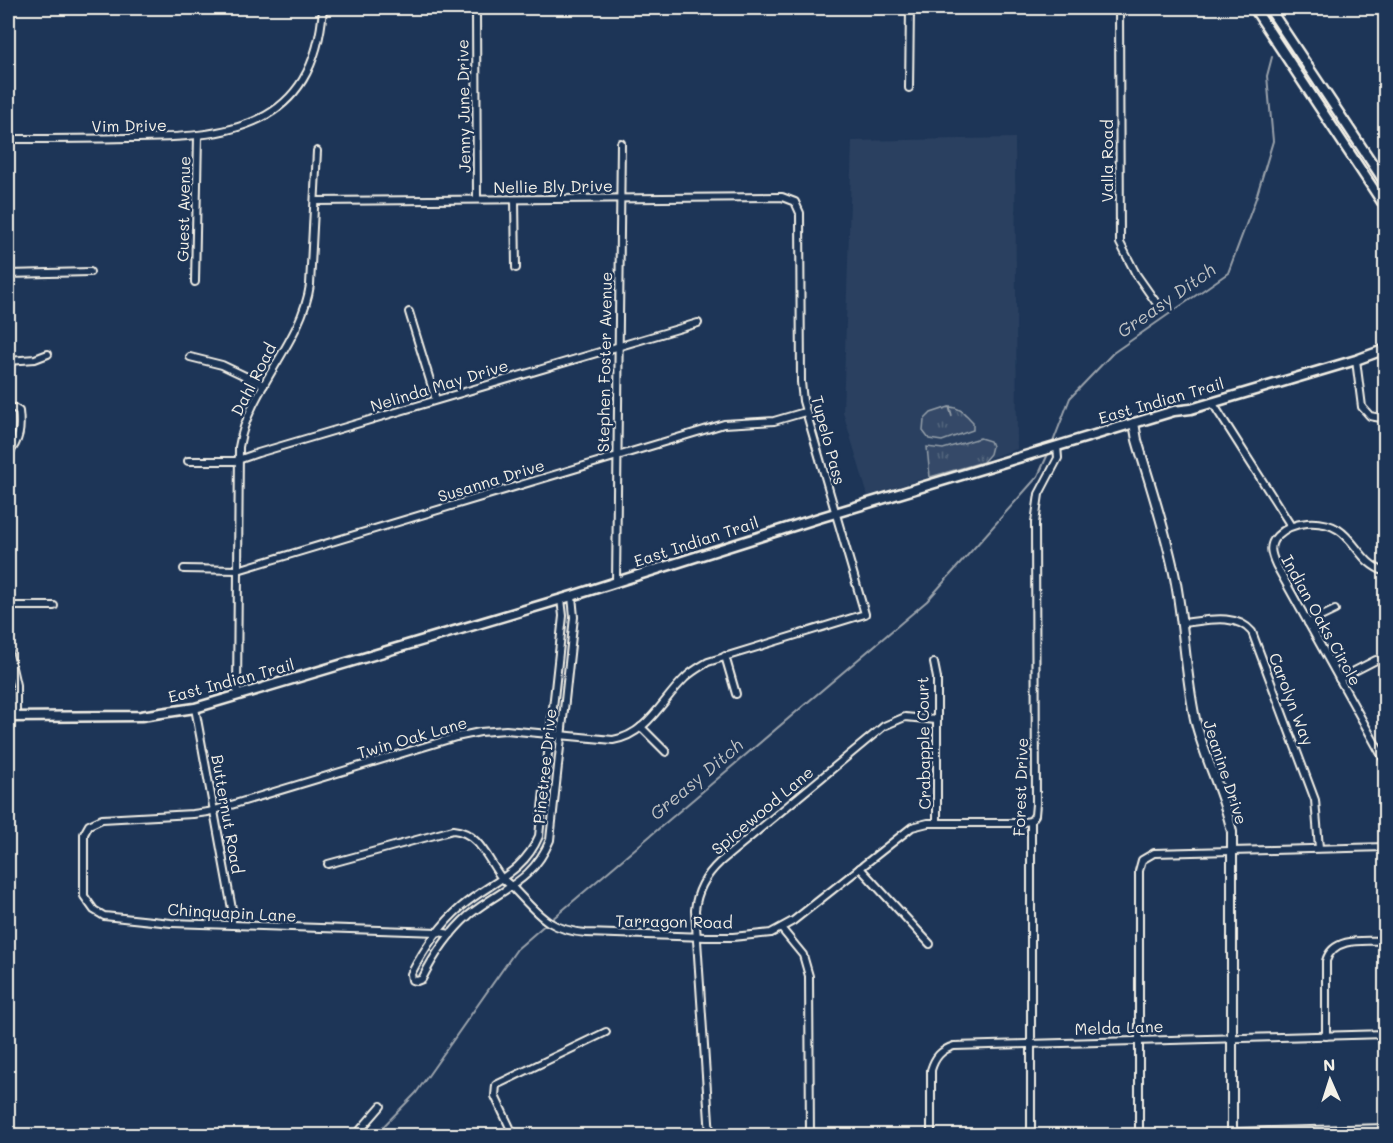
<svg xmlns="http://www.w3.org/2000/svg" width="1393" height="1143" font-family="Mali,sans-serif">
<defs>
<pattern id="grass-tufts" width="24" height="20" patternUnits="userSpaceOnUse" patternTransform="scale(1.5)"><rect width="24" height="20" fill="#354a67"/><path d="M3 7l-1-3M5 7V3M7 7l1-3M15 17l-1-3M17 17v-4M19 17l1-3" fill="none" stroke="#53657d"/></pattern>
</defs>
<rect width="100%" height="100%" fill="#1d3557"/>
<filter id="ink" filterUnits="userSpaceOnUse"><feTurbulence type="fractalNoise" baseFrequency=".0167" numOctaves="2"/><feDisplacementMap in="SourceGraphic" scale="12" xChannelSelector="R" yChannelSelector="G"/><feConvolveMatrix kernelMatrix="1 2 1 2 8 2 1 2 1" color-interpolation-filters="sRGB"/></filter>
<g filter="url(#ink)">
<!-- built -->
<polygon fill="#2a4060" points="1015,138 1017,449 868,496 843,412 852,141"/>
<!-- grass -->
<g fill="url(#grass-tufts)" stroke="#949ea8" stroke-width="1.5">
<path d="M949,407L952,417L950,407C960,407 966,415 973,422V430L942,441L929,439L923,431L924,420L931,413Z"/>
<polygon points="980,438 990,441 992,446 990,454 983,462 930,477 927,447 943,449"/>
</g>
<g fill="none" stroke-linecap="round" stroke-linejoin="round">
<!-- stream -->
<g stroke="#9aa2ab" stroke-width="2">
<polyline points="1284,14 1286,8"/>
<polyline points="1053,442 1070,398 1113,353 1228,273 1256,198 1273,141 1267,76 1272,57"/>
<polyline points="551,920 927,601 1038,476 1048,454"/>
<polyline points="374,1136 416,1093 517,949 547,923"/>
</g>
<defs>
<g id="minor">
<polyline points="1119,8 1120,243 1136,274 1157,304"/>
<polyline points="476,12 477,199"/>
<polyline points="909,88 910,8"/>
<path d="M8,139C47,139 87,139 127,138C228,138 314,130 323,8"/>
<polyline points="515,200 516,268"/>
<path d="M315,201L782,197L795,202L800,213L801,382L803,401L865,614L708,662C700,667 692,671 685,678C662,700 647,735 613,740L506,730L480,732L456,737L208,812L193,814L102,819L89,825L84,834V896L94,910L104,916L171,923L438,932L451,934"/>
<polyline points="8,274 90,272"/>
<polyline points="195,282 198,136"/>
<polyline points="409,312 436,400"/>
<polyline points="190,357 222,365 264,385"/>
<polyline points="1356,360 1362,407 1370,416 1386,419"/>
<polyline points="8,361 35,359 48,354"/>
<polyline points="1212,402 1291,526"/>
<path d="M8,408H14L19,411C21,428 20,441 8,454"/>
<polyline points="188,461 235,461 258,453 698,323"/>
<polyline points="184,569 238,570 724,424 774,421 805,412"/>
<path d="M1386,572C1351,561 1356,520 1307,523C1295,524 1285,528 1277,536C1268,545 1271,554 1276,565L1386,763"/>
<polyline points="616,582 621,143"/>
<path d="M561,599L563,616L539,836C523,874 490,882 461,907C439,926 424,949 411,974L412,980L417,981L422,979C434,955 449,933 469,915C502,888 532,883 550,840L574,617L572,596"/>
<polyline points="8,606 54,606"/>
<path d="M1182,623C1205,621 1235,612 1252,632L1315,800L1319,848"/>
<polyline points="1308,623 1335,610"/>
<polyline points="8,650 16,685 16,717"/>
<polyline points="725,656 736,694"/>
<polyline points="934,663 937,678 937,823"/>
<polyline points="1339,679 1376,660"/>
<path d="M237,695L239,447C249,388 302,342 310,285L317,151"/>
<polyline points="195,708 232,909 232,925"/>
<polyline points="641,727 666,752"/>
<path d="M328,864L453,830C478,832 487,858 500,876C504,881 510,884 514,889C538,914 548,930 586,933L706,937H733L771,933L793,921L912,827L928,823H1016L1031,821"/>
<polyline points="860,868 930,944"/>
<polyline points="781,928 803,955 809,976 810,1136"/>
<path d="M1326,1036V961C1333,936 1365,941 1386,941"/>
<polyline points="1232,1132 1386,1128"/>
<polyline points="355,1136 381,1106"/>
<polyline points="514,1136 495,1096 496,1085 606,1032"/>
<path d="M710,1136L695,910C697,890 706,875 720,862L884,726L905,717L936,720"/>
<path d="M931,1136V1070C935,1057 941,1050 954,1046L1386,1034"/>
<polyline points="1031,1136 1031,821 1035,815 1036,804 1035,523 1039,494 1058,458 1057,446"/>
<polyline points="1139,1136 1139,871 1142,860 1154,853 1386,847"/>
</g>
<path id="tertiary" d="M1134,423L1137,440C1150,485 1166,531 1175,578C1184,624 1185,672 1195,719C1204,758 1224,793 1232,832V1136"/>
<g id="secondary">
<polyline points="1254,8 1386,208"/>
<polyline points="1269,8 1386,184"/>
<polyline points="8,717 141,716 195,708 572,596 822,517 1174,411 1191,409 1356,360 1386,349"/>
</g>
</defs>
<!-- minor casing -->
<use href="#minor" stroke="#f4f1e8" stroke-width="10"/>
<!-- tertiary casing -->
<use href="#tertiary" stroke="#f4f1e8" stroke-width="12"/>
<!-- secondary casing -->
<use href="#secondary" stroke="#f4f1e8" stroke-width="13"/>
<!-- minor -->
<use href="#minor" stroke="#1d3557" stroke-width="6"/>
<!-- tertiary -->
<use href="#tertiary" stroke="#1d3557" stroke-width="8"/>
<!-- secondary -->
<use href="#secondary" stroke="#1d3557" stroke-width="8"/>
</g>
</g>
<g text-anchor="middle" dominant-baseline="central" stroke-width="5" stroke-linejoin="round" paint-order="stroke">
<!-- street labels -->
<g font-size="16" fill="#f4f1e8" stroke="#1d3557">
<text transform="translate(463 106) rotate(-91)">Jenny June Drive</text>
<text transform="translate(129 125) rotate(-1)">Vim Drive</text>
<text transform="translate(1106 161) rotate(-90)">Valla Road</text>
<text transform="translate(553 186) rotate(-1)">Nellie Bly Drive</text>
<text transform="translate(183 209) rotate(-89)">Guest Avenue</text>
<text transform="translate(604 362) rotate(-89)">Stephen Foster Avenue</text>
<text transform="translate(253 379) rotate(-63)">Dahl Road</text>
<text transform="translate(439 385) rotate(-17)">Nelinda May Drive</text>
<text transform="translate(1161 400) rotate(-16)">East Indian Trail</text>
<text transform="translate(829 440) rotate(75)">Tupelo Pass</text>
<text transform="translate(491 480) rotate(-17)">Susanna Drive</text>
<text transform="translate(696 541) rotate(-18)">East Indian Trail</text>
<text transform="translate(1322 620) rotate(61)">Indian Oaks Circle</text>
<text transform="translate(231 680) rotate(-15)">East Indian Trail</text>
<text transform="translate(1292 699) rotate(69)">Carolyn Way</text>
<text transform="translate(412 737) rotate(-16)">Twin Oak Lane</text>
<text transform="translate(923 743) rotate(-91)">Crabapple Court</text>
<text transform="translate(544 766) rotate(-84)">Pinetree Drive</text>
<text transform="translate(1226 772) rotate(72)">Jeanine Drive</text>
<text transform="translate(1020 787) rotate(-88)">Forest Drive</text>
<text transform="translate(762 810) rotate(-40)">Spicewood Lane</text>
<text transform="translate(228 814) rotate(80)">Butternut Road</text>
<text transform="translate(232 912) rotate(3)">Chinquapin Lane</text>
<text transform="translate(674 921) rotate(1)">Tarragon Road</text>
<text transform="translate(1119 1027) rotate(-2)">Melda Lane</text>
</g>
<!-- water labels -->
<g font-size="18" font-style="italic" fill="#c0c3c4" stroke="#1d3557">
<text transform="translate(1166 300) rotate(-35)">Greasy Ditch</text>
<text transform="translate(696 779) rotate(-40)">Greasy Ditch</text>
</g>
</g>
<!-- margin -->
<rect width="1393" height="1143" fill="none" stroke="#1d3557" stroke-width="30"/>
<rect x="15" y="15" width="1363" height="1113" fill="none" stroke="#f4f1e8" stroke-width="2" filter="url(#ink)"/>
<!-- north arrow -->
<g transform="translate(1330 1080) rotate(357)" stroke="#1d3557" stroke-width="4.5" paint-order="stroke">
<path d="M0-4.5L10 22L0 15L-10 22Z" fill="#f4f1e8"/>
<text y="-9" font-size="16" font-weight="bold" text-anchor="middle" fill="#f4f1e8">N</text>
</g>
</svg>
